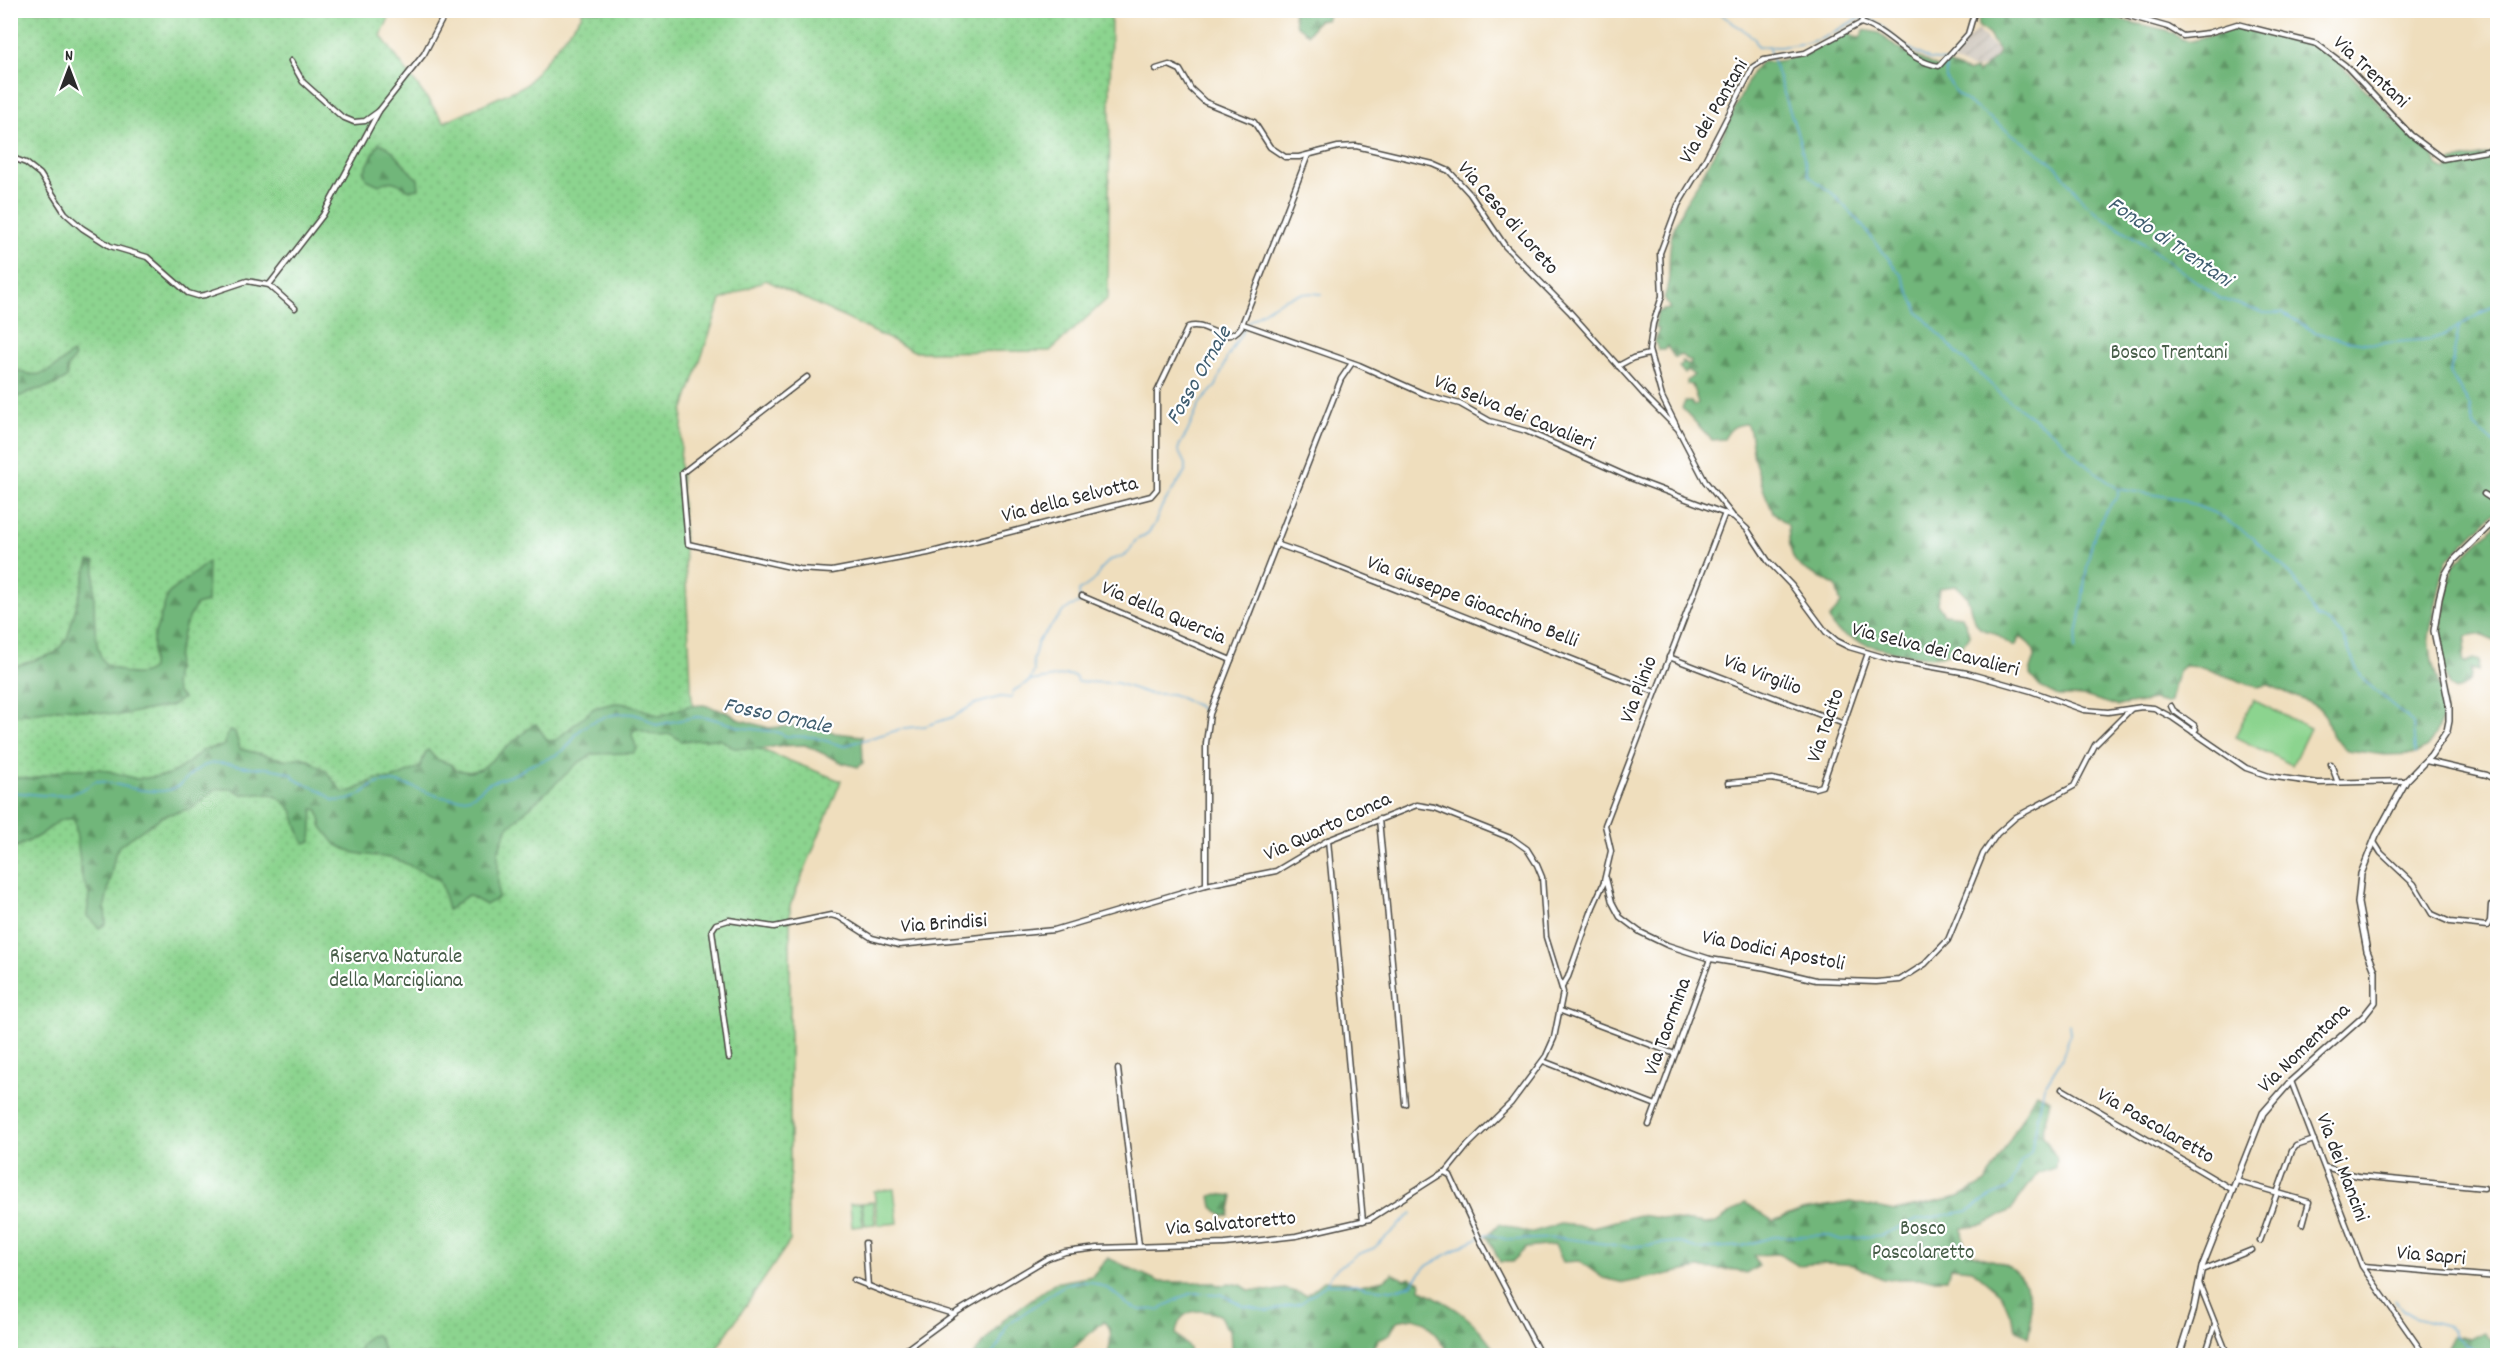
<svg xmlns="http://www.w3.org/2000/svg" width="2508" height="1366" font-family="Dekko,sans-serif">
<defs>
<pattern id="industrial-furrows" width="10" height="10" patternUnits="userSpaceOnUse" patternTransform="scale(1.5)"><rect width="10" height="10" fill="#cbc3b8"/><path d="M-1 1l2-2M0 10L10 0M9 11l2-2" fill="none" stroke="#aea89e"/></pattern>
<pattern id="green-dots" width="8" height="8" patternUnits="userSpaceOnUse" patternTransform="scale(1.5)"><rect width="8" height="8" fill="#8cd48f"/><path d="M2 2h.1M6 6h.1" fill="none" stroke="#79b67c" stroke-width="1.8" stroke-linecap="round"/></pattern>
<pattern id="forest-firs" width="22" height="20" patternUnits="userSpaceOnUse" patternTransform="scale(1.5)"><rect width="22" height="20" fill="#71b67a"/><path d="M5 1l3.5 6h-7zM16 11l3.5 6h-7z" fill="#5d9464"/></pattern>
</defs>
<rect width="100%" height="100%" fill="#fff"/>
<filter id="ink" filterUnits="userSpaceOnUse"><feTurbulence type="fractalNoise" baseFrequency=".0167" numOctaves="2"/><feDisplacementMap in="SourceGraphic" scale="12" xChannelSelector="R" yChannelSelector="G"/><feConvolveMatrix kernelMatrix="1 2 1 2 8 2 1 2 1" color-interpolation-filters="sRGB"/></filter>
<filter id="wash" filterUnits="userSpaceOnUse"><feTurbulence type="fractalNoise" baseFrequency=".008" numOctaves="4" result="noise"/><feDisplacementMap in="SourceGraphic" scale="24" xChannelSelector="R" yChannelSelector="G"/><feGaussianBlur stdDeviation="1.35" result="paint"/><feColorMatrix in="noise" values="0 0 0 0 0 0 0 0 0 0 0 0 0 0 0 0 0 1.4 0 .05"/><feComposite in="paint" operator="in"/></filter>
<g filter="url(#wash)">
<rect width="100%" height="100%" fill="#efdebd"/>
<!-- industrial -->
<polygon fill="url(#industrial-furrows)" points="1977,30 1998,51 1995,57 1985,66 1978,68 1971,68 1949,60"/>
<!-- green -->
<polygon fill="url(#green-dots)" stroke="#5c805d" stroke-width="1.5" points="10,11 392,11 381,36 444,122 526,85 582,15 582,11 1111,11 1108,298 1050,351 916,352 766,280 721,300 683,411 680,462 693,723 841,781 790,906 790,1241 712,1355 11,1355"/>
<!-- forest -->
<g fill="url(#forest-firs)" stroke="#4e7052" stroke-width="1.5">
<path d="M1980,10L2080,11L2166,30L2182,39L2192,41L2237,28L2298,40L2318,47L2332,56L2390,114V118H2393L2434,157L2437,166L2447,171L2449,162L2497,153V510L2447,560L2444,567L2429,636L2432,662L2445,705L2442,719L2432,740L2427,747L2415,754L2385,755L2347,750L2332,737L2326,717L2320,709L2310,703L2269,685L2256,687L2201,667L2184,666L2178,671L2171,701L2166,703L2154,700L2117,706L2084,696H2058L2040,687L2030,675C2030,668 2035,661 2035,655C2034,647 2025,639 2019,637L2016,646H2013C2006,643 2001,637 1994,633C1988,630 1982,632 1978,626C1966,610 1975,599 1956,586L1939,588L1937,604L1944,614L1962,616L1970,635C1964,646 1953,653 1941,656C1918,660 1850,644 1834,628C1831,625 1831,622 1829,619L1841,604L1836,586C1798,564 1790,572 1788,525L1773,512L1764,491L1754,459L1750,431L1746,424C1734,424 1729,430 1724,439L1712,440L1682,408L1685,402H1691L1694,406L1698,403L1692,385L1687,384V381L1694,375L1688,371L1685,374L1679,367L1682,365V361L1690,365L1691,360L1686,359L1681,355L1675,358L1667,346L1664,350H1658L1655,341L1659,329L1655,328L1657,313L1663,310L1670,309L1664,298C1673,277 1666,254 1673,231C1681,207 1696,188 1707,166C1724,135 1737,102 1753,71L1761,62C1795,63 1821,45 1850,29V34L1860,38L1864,30L1879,33L1897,48L1939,68L1947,61L1950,65L1969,72L1975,69L1978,73L1996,57L1999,51L1989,35L1978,26Z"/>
<polygon points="1293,11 1293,10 1330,11 1326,20 1318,20 1308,34 1296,25"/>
<path d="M379,143C397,148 403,169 418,179L419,189L410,190C399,184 391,177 379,185L366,179L364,172Z"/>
<path d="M72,353L75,357L67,368V377C56,388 43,387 29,392C22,395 19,398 11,398V367C38,383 50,372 72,353Z"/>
<path d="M2497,524V642L2478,634L2467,636L2463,661L2465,663L2473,659L2479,661L2478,671L2471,668C2472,681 2468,687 2455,690L2449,685L2443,669L2442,617L2453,566Z"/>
<path d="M89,561L95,562C95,584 90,647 105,663C110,668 120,670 126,673C135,675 145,675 152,668L153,639L168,594L208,562L207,602L196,605L185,626L178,652L174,685L177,693L183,698L171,706L119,715L66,708L11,716V668L55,653L67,639Z"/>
<path d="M615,703L629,704L660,716L688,706L704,705L729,713L738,719L769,728L814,724L835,733L862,736L863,763L858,767L843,763L805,745L777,746L762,749L734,748L720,739L681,741L671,734L655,735L637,729L633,731L632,735L637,749L633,753L593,754L578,763L507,828L498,852V898L486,905L468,895L448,910L442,886L438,879L396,859L355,853L336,845L322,827L318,810L313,809L311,841L306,843L302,840L292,810L279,798L270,794H242L232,789H216L192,808L163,816L119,846L115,854L105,906L106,924L99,928L87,916L89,893L82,878L75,823L73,819C56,817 52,828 40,835C32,840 23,844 14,848H11V777L33,779L66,769H101L137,779L169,775L187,764L203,750L223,746L229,731L235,732L240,749L286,760L301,757L307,759L326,771L343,793L355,790L375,779H392L420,767L426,751L428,750L436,759L450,764L456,770L470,772L481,769L533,725L536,724L548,741L556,740L594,708Z"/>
<path d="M2036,1093L2050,1100L2042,1134L2056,1157L2055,1168L2037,1174L2011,1210L1984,1225L1962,1228C1962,1237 1964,1248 1972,1253C1983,1260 2000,1260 2011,1268C2033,1285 2034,1312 2028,1337L2016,1328L2002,1295L1971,1269L1950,1267L1947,1279H1883L1854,1265L1828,1263L1797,1265L1779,1254L1754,1255L1759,1266L1746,1274L1737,1270L1699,1268L1624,1283L1603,1278L1579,1261L1563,1262L1555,1245L1526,1248L1512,1262H1500L1487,1236L1500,1224L1529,1233L1560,1224L1592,1227L1639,1215L1704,1224L1716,1223L1745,1203L1773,1221L1802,1210L1851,1202L1895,1211L1959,1197L1986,1182Z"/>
<polygon points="1217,1194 1233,1196 1229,1215 1223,1216 1213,1207 1211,1196"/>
<path d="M1108,1258L1160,1282H1213L1220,1286L1229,1283L1241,1285L1249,1290L1272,1291L1285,1289L1307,1295L1324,1281H1345L1355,1286L1384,1280L1393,1273L1404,1280L1410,1278L1421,1282L1420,1289C1456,1307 1476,1319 1498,1355H1451L1426,1322L1413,1318L1397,1321L1390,1334L1379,1339L1370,1355H1324L1320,1353L1318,1356L1237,1355L1231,1345L1230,1330L1224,1325L1220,1315C1199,1308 1179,1308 1176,1334L1189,1348L1190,1355H1108C1110,1344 1114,1329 1104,1321L1071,1350L1069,1355H973L1004,1319L1054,1283L1092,1276Z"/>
<polygon points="2484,1332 2497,1345 2497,1355 2443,1355 2453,1336 2470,1339"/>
<polygon points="376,1335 379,1338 385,1355 348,1355 360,1349 360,1345 369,1336"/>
</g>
<!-- pitch -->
<g fill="#8cd48f" stroke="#5c805d" stroke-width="1.5">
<polygon points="2253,700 2310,728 2292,765 2235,737"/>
<polygon points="894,1189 898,1223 878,1225 874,1191"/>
<polygon points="873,1202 875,1224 865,1225 862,1203"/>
<polygon points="861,1203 863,1226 852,1227 850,1204"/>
</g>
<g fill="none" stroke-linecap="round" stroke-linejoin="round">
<!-- stream -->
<g stroke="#5ca8d5" stroke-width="1.5">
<polyline points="1715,10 1754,38 1758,46 1779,47 1807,43 1823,38 1859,18 1876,21 1901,44 1929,59 1945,61 1946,78 1958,95 2055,165 2084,202 2107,220 2143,243 2219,298 2264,313 2283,313 2315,332 2338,339 2373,344 2431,339 2444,335 2498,303"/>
<path d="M1768,46L1798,135L1809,176L1833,194L1861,224L1902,276L1919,313L1956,352L2002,395L2054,434L2088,467L2118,489V496C2088,526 2086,573 2081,613C2079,626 2076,638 2075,650"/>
<path d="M1248,322C1271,306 1293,289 1321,294"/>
<polyline points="2459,327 2450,373 2470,406 2474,426 2498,447"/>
<path d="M2118,489L2176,498L2217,514L2251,537L2283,566L2302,590L2316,617C2354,629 2344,658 2366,682C2381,696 2398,709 2413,723L2415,754"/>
<polyline points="1031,681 1067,675 1075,676 1078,682 1117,683 1150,694 1172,694 1198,706 1204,713"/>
<path d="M10,792C42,794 67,803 96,781C120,783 144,795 169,790C182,787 188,775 198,769C215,758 230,765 247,767C263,768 277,768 292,774C297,787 320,784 332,800C365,805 364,780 390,782C417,783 440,805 469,797C479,794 483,785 492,782C500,779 509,777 517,773C523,770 527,766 533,764C544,760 558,756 566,748C571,744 573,738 577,733C590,719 621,709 640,716C646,718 651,722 656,725L696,717L710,718L744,728L777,732L786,736L813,737L843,746L905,728L925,726L953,717L975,704L1000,697L1012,698L1013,691L1030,681L1034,671L1033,661L1038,641L1063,612L1071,606L1080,603L1079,591L1097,578L1100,570L1110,560L1124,556L1129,552L1135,541L1148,533L1154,525L1162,506L1185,472V464L1178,450L1180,444L1187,433L1200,403L1216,386L1226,360L1245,327"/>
<polyline points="1327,1283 1331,1274 1343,1264 1356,1255 1374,1248 1412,1213"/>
<polyline points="2395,1300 2403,1310 2415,1317 2448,1326 2453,1330 2455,1336 2464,1344 2486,1356"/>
<path d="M990,1356C1001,1347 1001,1337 1007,1325L1064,1285L1075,1282H1091L1109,1289L1128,1305L1140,1310L1161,1309L1181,1297L1193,1293L1221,1294L1244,1306L1268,1311L1301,1303L1327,1284H1355L1367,1288L1392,1290L1411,1285L1425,1267L1467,1243L1487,1234L1509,1240L1562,1238L1629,1247L1678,1242L1698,1249L1742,1246L1773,1237L1827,1235L1841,1240L1882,1235L1917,1220L1968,1211L1994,1195L2006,1190L2011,1185L2021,1161L2031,1152L2044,1087L2062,1058L2070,1034L2069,1024"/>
</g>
</g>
</g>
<g filter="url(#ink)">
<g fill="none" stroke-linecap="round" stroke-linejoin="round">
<defs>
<g id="street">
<polyline points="2108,10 2168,27 2183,36 2208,33 2237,24 2317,44 2345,65 2411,135 2443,159 2498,149"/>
<polyline points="1861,23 1865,10"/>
<polyline points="291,61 303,82 342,117 354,122 365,121 379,111 424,54 447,10"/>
<polyline points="1156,69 1169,65 1180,70 1191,89 1205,102 1254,122 1270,147 1285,157 1299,157 1338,147 1356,146 1433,164 1449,171 1470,194 1505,246 1569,311 1647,398 1678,429 1705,481 1732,515"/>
<polyline points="10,157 26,163 40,174 65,213 82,228 110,246 147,257 188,293 198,296 205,295 247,281 269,285 323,215 379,111"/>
<polyline points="269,285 295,308"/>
<polyline points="1243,324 1359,365 1424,394 1460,404 1490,421 1526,431 1633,479 1734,517 1747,529 1768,561 1792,586 1826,632 1837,641 1849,647 1893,660 1967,673 2031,691 2084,710 2108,712 2142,707 2154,708 2173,718 2246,768 2269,776 2318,783 2406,781"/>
<polyline points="1352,363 1341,379 1210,714 1206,743 1206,885 1276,871 1328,840 1417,805 1435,808 1513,839 1527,849 1537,865 1542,877 1546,937 1563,992 1554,1038 1546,1056 1511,1103 1468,1145 1446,1172"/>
<polyline points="1618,366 1633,358 1649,354"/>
<path d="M807,377L682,473L688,544L799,569L832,571L928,553L1151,496L1157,489V392L1188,327C1208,320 1225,349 1241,327L1308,155"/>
<path d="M1676,425L1662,397L1649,350L1653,324L1662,296L1660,253L1678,205L1705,160L1753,67L1764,60L1805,53L1861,23C1890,31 1908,62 1939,66L1968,34L1975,10"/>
<polyline points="2484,494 2498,503"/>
<polyline points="1276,544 1319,559 1655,692"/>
<polyline points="1082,596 1231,660"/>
<polyline points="1669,657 1844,724"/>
<polyline points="2171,706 2173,710 2194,725 2196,729 2193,732"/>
<polyline points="2426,761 2487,775 2498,781"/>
<polyline points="2331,764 2338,783"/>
<polyline points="1728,783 1772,779 1815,788 1822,786 1868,653"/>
<polyline points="1379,819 1405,1104"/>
<polyline points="1328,840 1363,1221"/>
<polyline points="2374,842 2381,853 2414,884 2432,914 2450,922 2487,926 2490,921 2491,905"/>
<polyline points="1604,881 1611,851 1605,825 1725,513"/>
<polyline points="1562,987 1568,977 1593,907 1606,878 1612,902 1620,917 1640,932 1667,945 1710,959 1766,968 1816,980 1876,982 1900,980 1925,964 1948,940 1983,854 1997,834 2016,817 2074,786 2095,745 2131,709"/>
<polyline points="1561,1011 1675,1054"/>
<polyline points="729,1058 712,930 716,924 729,920 774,927 831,915 839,917 872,938 899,945 1054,930 1206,885"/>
<polyline points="1543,1061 1656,1105"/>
<polyline points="1118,1069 1139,1246"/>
<polyline points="2291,1081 2362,1266 2425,1356"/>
<polyline points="2062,1089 2233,1190"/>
<polyline points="1649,1125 1710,959"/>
<polyline points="2325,1167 2358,1176 2484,1188"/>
<polyline points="2237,1181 2309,1202 2303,1224"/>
<polyline points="2260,1241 2292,1151 2296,1146 2314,1140"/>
<polyline points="865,1243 868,1287"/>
<polyline points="2363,1266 2498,1277"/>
<polyline points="2202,1270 2252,1250"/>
<polyline points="854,1280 894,1296 953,1314"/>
<polyline points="2199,1283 2228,1356"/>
<polyline points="897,1356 957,1312 1048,1258 1065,1252 1098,1248 1225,1244 1296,1236 1370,1219 1444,1172 1450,1175 1480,1240 1541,1356"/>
<polyline points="2205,1356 2215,1324"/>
</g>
<polyline id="secondary" points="2179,1356 2193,1312 2202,1267 2263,1113 2291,1081 2364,1016 2375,1002 2375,971 2367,951 2358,903 2361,874 2376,836 2406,781 2431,755 2447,731 2449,721 2449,705 2434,631 2439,599 2445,575 2454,560 2498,517"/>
</defs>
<!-- street casing -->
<use href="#street" stroke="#484641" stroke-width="7"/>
<!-- secondary casing -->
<use href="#secondary" stroke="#484641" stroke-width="8"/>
<!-- street -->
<use href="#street" stroke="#fff" stroke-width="4"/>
<!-- secondary -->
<use href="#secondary" stroke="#fff" stroke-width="5"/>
</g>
</g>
<g text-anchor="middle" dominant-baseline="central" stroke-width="4.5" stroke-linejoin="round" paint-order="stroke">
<!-- street labels -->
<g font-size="21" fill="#2b2b2b" stroke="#fff">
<text transform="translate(2370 73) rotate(43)">Via Trentani</text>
<text transform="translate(1715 112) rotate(-60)">Via dei Pantani</text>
<text transform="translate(1507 219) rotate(49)">Via Cesa di Loreto</text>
<text transform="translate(1514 414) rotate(22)">Via Selva dei Cavalieri</text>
<text transform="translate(1070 501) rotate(-14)">Via della Selvotta</text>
<text transform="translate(1472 603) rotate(21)">Via Giuseppe Gioacchino Belli</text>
<text transform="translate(1163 614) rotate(23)">Via della Quercia</text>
<text transform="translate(1935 651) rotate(14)">Via Selva dei Cavalieri</text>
<text transform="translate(1762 676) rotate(21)">Via Virgilio</text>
<text transform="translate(1640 690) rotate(-69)">Via Plinio</text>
<text transform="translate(1827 726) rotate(-71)">Via Tacito</text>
<text transform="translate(1328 828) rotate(-25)">Via Quarto Conca</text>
<text transform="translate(944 925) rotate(-4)">Via Brindisi</text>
<text transform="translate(1773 952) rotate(11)">Via Dodici Apostoli</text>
<text transform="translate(1669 1027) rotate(-70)">Via Taormina</text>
<text transform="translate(2305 1049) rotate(-44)">Via Nomentana</text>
<text transform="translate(2155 1127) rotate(30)">Via Pascolaretto</text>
<text transform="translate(2341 1168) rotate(69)">Via dei Mancini</text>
<text transform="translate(1231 1225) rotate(-5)">Via Salvatoretto</text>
<text transform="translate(2431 1257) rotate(5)">Via Sapri</text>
</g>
<!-- park labels -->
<g font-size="21" fill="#485e49" stroke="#fff">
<text x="2169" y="354">Bosco Trentani</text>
<text x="396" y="958">Riserva Naturale<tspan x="396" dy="24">della Marcigliana</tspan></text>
<text x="1923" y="1230">Bosco<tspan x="1923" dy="24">Pascolaretto</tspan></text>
</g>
<!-- water labels -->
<g font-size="22" font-style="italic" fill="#3f5d6f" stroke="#fff">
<text transform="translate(2169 243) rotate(34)">Fondo di Trentani</text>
<text transform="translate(1200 376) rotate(-60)">Fosso Ornale</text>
<text transform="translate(777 717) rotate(12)">Fosso Ornale</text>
</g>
</g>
<!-- margin -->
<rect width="2508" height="1366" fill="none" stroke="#fff" stroke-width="36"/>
<!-- north arrow -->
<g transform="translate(69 69)" stroke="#ffffff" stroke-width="4.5" paint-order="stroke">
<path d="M0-4.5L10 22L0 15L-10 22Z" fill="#2b2b2b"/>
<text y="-9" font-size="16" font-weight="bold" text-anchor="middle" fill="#2b2b2b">N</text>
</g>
</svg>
